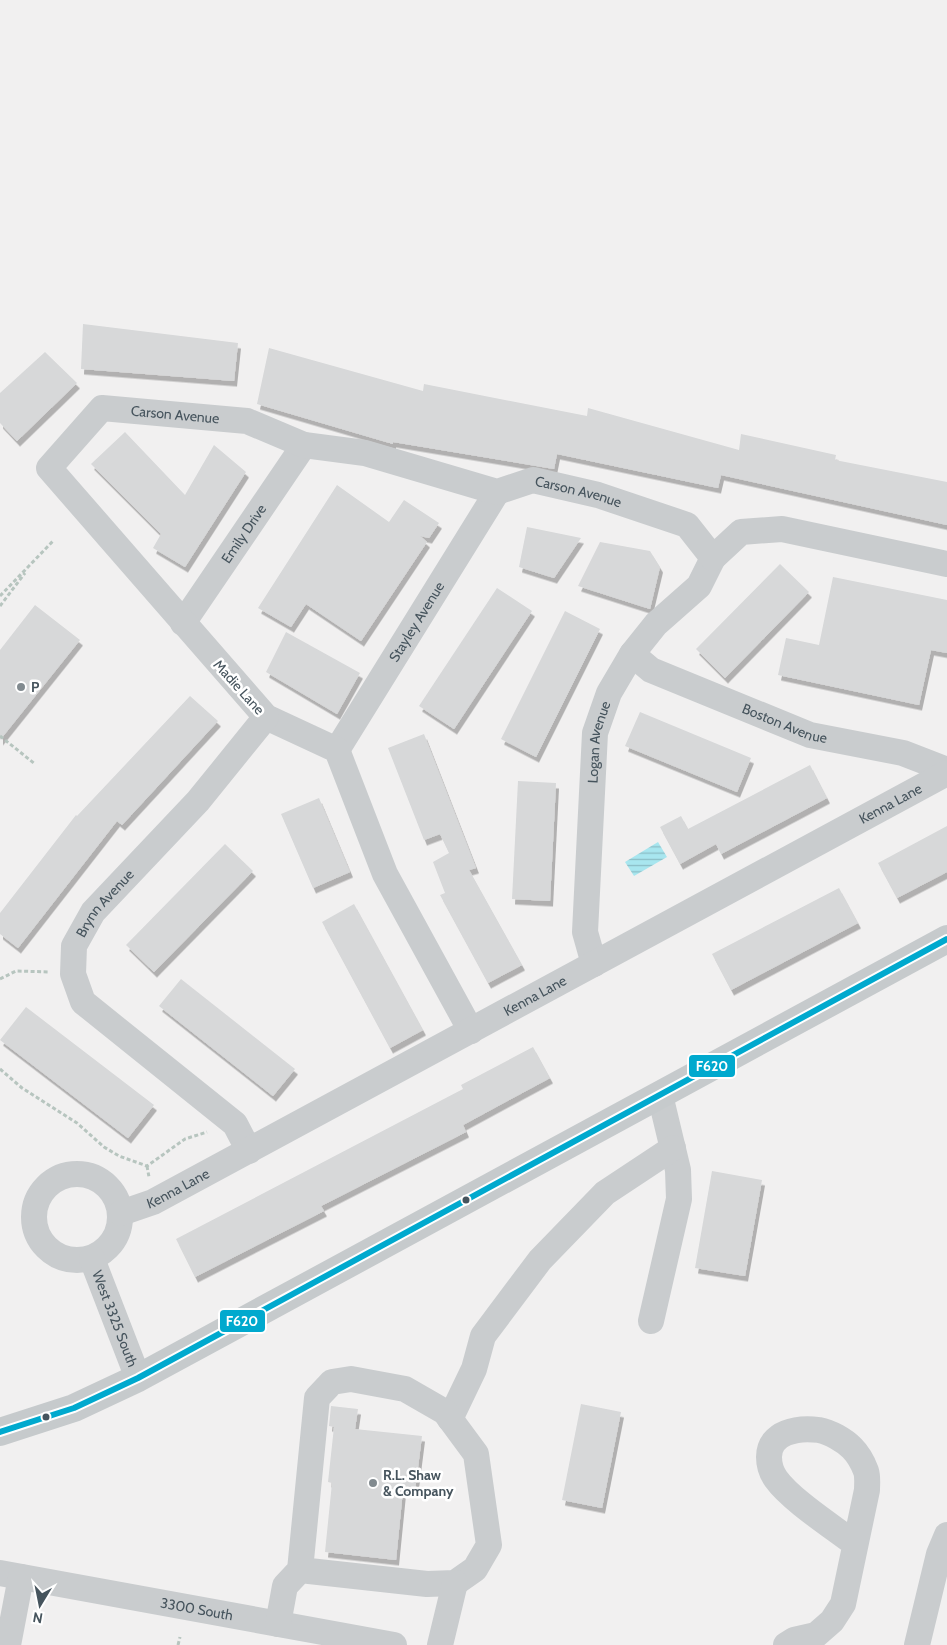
<svg xmlns="http://www.w3.org/2000/svg" width="947" height="1645" font-family="Cabin,sans-serif">
<defs>
<pattern id="water-rules" width="6" height="5" patternUnits="userSpaceOnUse" patternTransform="scale(1.25)"><rect width="6" height="5" fill="#a8e6ef"/><path d="M0 2.5h6" fill="none" stroke="#8bbdc5"/></pattern>
<filter id="shadow"><feDropShadow dx="3" dy="5.5" stdDeviation="0" flood-color="#0004"/></filter>
</defs>
<rect width="100%" height="100%" fill="#f1f0f0"/>
<!-- water -->
<polygon fill="url(#water-rules)" points="658,842 667,857 634,876 625,862"/>
<!-- building -->
<g fill="#d7d8d9" filter="url(#shadow)">
<polygon points="83,324 238,343 234,381 81,369"/>
<polygon points="269,348 423,391 424,384 587,416 588,408 739,450 741,434 836,455 835,460 947,482 947,525 721,475 718,488 557,454 554,469 393,442 393,444 257,404"/>
<polygon points="45,352 77,383 17,441 0,423 0,393"/>
<polygon points="125,432 185,495 214,445 246,472 185,567 153,548 161,534 91,464"/>
<polygon points="337,485 389,522 404,500 439,523 429,538 420,536 427,542 361,641 306,604 291,627 258,608"/>
<polygon points="527,527 581,538 554,578 519,567"/>
<polygon points="600,542 650,551 660,567 650,609 578,586"/>
<polygon points="780,564 809,592 725,678 696,649"/>
<polygon points="833,577 947,600 947,653 931,650 919,705 778,675 786,638 819,645"/>
<polygon points="497,588 532,611 454,729 419,706"/>
<polygon points="35,605 80,640 0,740 0,650"/>
<polygon points="565,611 600,629 536,757 501,739"/>
<polygon points="286,632 360,673 337,714 266,672"/>
<polygon points="190,696 218,721 122,825 117,821 18,948 0,934 0,913 76,815 77,816"/>
<polygon points="640,712 751,758 737,792 625,746"/>
<polygon points="424,734 476,868 469,870 522,965 488,983 440,895 445,893 433,862 449,853 440,834 424,840 388,748"/>
<polygon points="810,765 827,798 721,854 716,844 680,864 660,827 681,816 688,829"/>
<polygon points="518,781 556,783 550,901 512,899"/>
<polygon points="319,798 350,872 313,888 281,814"/>
<polygon points="947,826 947,872 897,898 878,863"/>
<polygon points="225,844 253,871 154,972 126,945"/>
<polygon points="839,888 858,923 731,990 712,954"/>
<polygon points="354,904 423,1030 390,1048 322,922"/>
<polygon points="181,979 295,1069 273,1096 159,1006"/>
<polygon points="26,1007 154,1105 128,1138 0,1040"/>
<polygon points="533,1047 550,1078 463,1125 466,1132 321,1206 324,1211 195,1277 176,1239 463,1089 461,1085"/>
<polygon points="712,1171 762,1180 745,1276 695,1268"/>
<polygon points="581,1404 621,1412 602,1508 562,1500"/>
<polygon points="331,1406 358,1409 355,1429 422,1436 415,1491 403,1490 396,1560 325,1552 332,1483 328,1482 334,1427 329,1426"/>
</g>
<g fill="none" stroke-linecap="round" stroke-linejoin="round">
<!-- path -->
<g stroke="#b7c5bf" stroke-width="3" stroke-dasharray="4 2.5" stroke-linecap="butt">
<polyline points="0,596 54,540"/>
<polyline points="0,606 25,573"/>
<polyline points="0,736 35,764"/>
<polyline points="0,979 16,971 50,972"/>
<polyline points="0,1069 22,1088 77,1123 104,1147 119,1156 147,1166 185,1139 207,1132"/>
<polyline points="147,1166 149,1177"/>
<polyline points="178,1645 180,1637"/>
</g>
<!-- minor -->
<g stroke="#c9ccce" stroke-width="26">
<path id="s1" d="M183,623L304,445"/>
<path id="s2" d="M632,654L651,670L810,735L903,753L947,770"/>
<path id="s3" d="M337,750L497,492"/>
<path id="s4" d="M594,964L585,932L595,733L609,693L632,654L656,624L699,586L713,558"/>
<path id="s5" d="M471,1031L385,874L337,750L266,717L49,468L102,408L247,421L304,445L365,453L497,492L533,480L598,495L687,525L713,558L741,532L782,529L947,564"/>
<path id="s6" d="M249,1151L235,1124L83,1002L73,974L74,946L93,912L198,801L266,717"/>
<circle cx="77" cy="1217" r="43"/>
<path id="s7" d="M121,1213L153,1202L947,773"/>
<path id="s8" d="M92,1259L138,1378"/>
<polyline points="651,1321 679,1199 678,1170 660,1095"/>
<polyline points="450,1419 474,1369 483,1336 540,1260 605,1193 673,1148"/>
<path id="s9" d="M0,1573L394,1645"/>
<polyline points="278,1624 285,1586 300,1570 427,1584 455,1583 475,1569 489,1545 476,1454 445,1412 405,1389 351,1379 332,1382 317,1398 300,1570"/>
<polyline points="8,1645 21,1577"/>
<polyline points="440,1645 455,1583"/>
<path d="M786,1645L794,1640L816,1635L832,1621L843,1604L867,1490C867,1484 868,1477 866,1471C863,1463 858,1454 852,1448C844,1440 830,1432 819,1430C798,1427 769,1432 769,1457C769,1465 771,1472 776,1479C791,1500 833,1527 855,1544"/>
<polyline points="917,1645 939,1554 947,1535"/>
</g>
<!-- major -->
<polyline stroke="#c6cacc" stroke-width="28" points="0,1432 74,1408 138,1378 947,939"/>
<defs>
<polyline id="bus-1" points="0,1432 74,1408 138,1378 947,939"/>
</defs>
<!-- bus-1 casing -->
<use href="#bus-1" stroke="#fff" stroke-width="10"/>
<!-- bus-1 -->
<use href="#bus-1" stroke="#00a9ce" stroke-width="6"/>
</g>
<!-- markers -->
<g fill="#828b90" stroke="#fff" stroke-width="2">
<circle cx="21" cy="687" r="5"/>
<circle cx="373" cy="1483" r="5"/>
</g>
<g fill="#46545d" stroke="#fff" stroke-width="2">
<circle cx="466" cy="1200" r="4.5"/>
<circle cx="46" cy="1417" r="4.5"/>
</g>
<g text-anchor="middle" dominant-baseline="central" stroke-width="5" stroke-linejoin="round" paint-order="stroke">
<!-- street labels -->
<g font-size="14" fill="#46545d" stroke="#fff">
<text stroke="none"><textPath href="#s5" startOffset="874">Carson Avenue</textPath></text>
<text stroke="none"><textPath href="#s5" startOffset="1292">Carson Avenue</textPath></text>
<text stroke="none"><textPath href="#s1" startOffset="108">Emily Drive</textPath></text>
<text stroke="none"><textPath href="#s3" startOffset="151">Stayley Avenue</textPath></text>
<text transform="translate(239 687) rotate(48)">Madie Lane</text>
<text stroke="none"><textPath href="#s2" startOffset="169">Boston Avenue</textPath></text>
<text stroke="none"><textPath href="#s4" startOffset="224">Logan Avenue</textPath></text>
<text stroke="none"><textPath href="#s7" startOffset="872">Kenna Lane</textPath></text>
<text stroke="none"><textPath href="#s6" startOffset="336">Brynn Avenue</textPath></text>
<text stroke="none"><textPath href="#s7" startOffset="468">Kenna Lane</textPath></text>
<text stroke="none"><textPath href="#s7" startOffset="62">Kenna Lane</textPath></text>
<text stroke="none"><textPath href="#s8" startOffset="64">West 3325 South</textPath></text>
<text stroke="none"><textPath href="#s9" startOffset="200">3300 South</textPath></text>
</g>
<!-- poi labels -->
<g font-size="14" font-weight="bold" fill="#46545d" stroke="#fff" text-anchor="start">
<text x="31" y="687">P</text>
<text x="383" y="1475">R.L. Shaw<tspan x="383" dy="16">&amp; Company</tspan></text>
</g>
</g>
<g stroke="#fff" stroke-width="2">
<rect x="688" y="1054" width="48" height="24" rx="5" fill="#00a9ce"/>
<rect x="219" y="1309" width="47" height="24" rx="5" fill="#00a9ce"/>
</g>
<g font-size="14" text-anchor="middle" font-weight="bold" fill="#fff">
<text x="712" y="1071">F620</text>
<text x="242" y="1326">F620</text>
</g>
<!-- north arrow -->
<g transform="translate(40 1605) rotate(190)" stroke="#ffffff" stroke-width="4" paint-order="stroke">
<path d="M0-4L9 19L0 12L-9 19Z" fill="#46545d"/>
<text y="-8" font-size="14" font-weight="bold" text-anchor="middle" fill="#46545d">N</text>
</g>
</svg>
